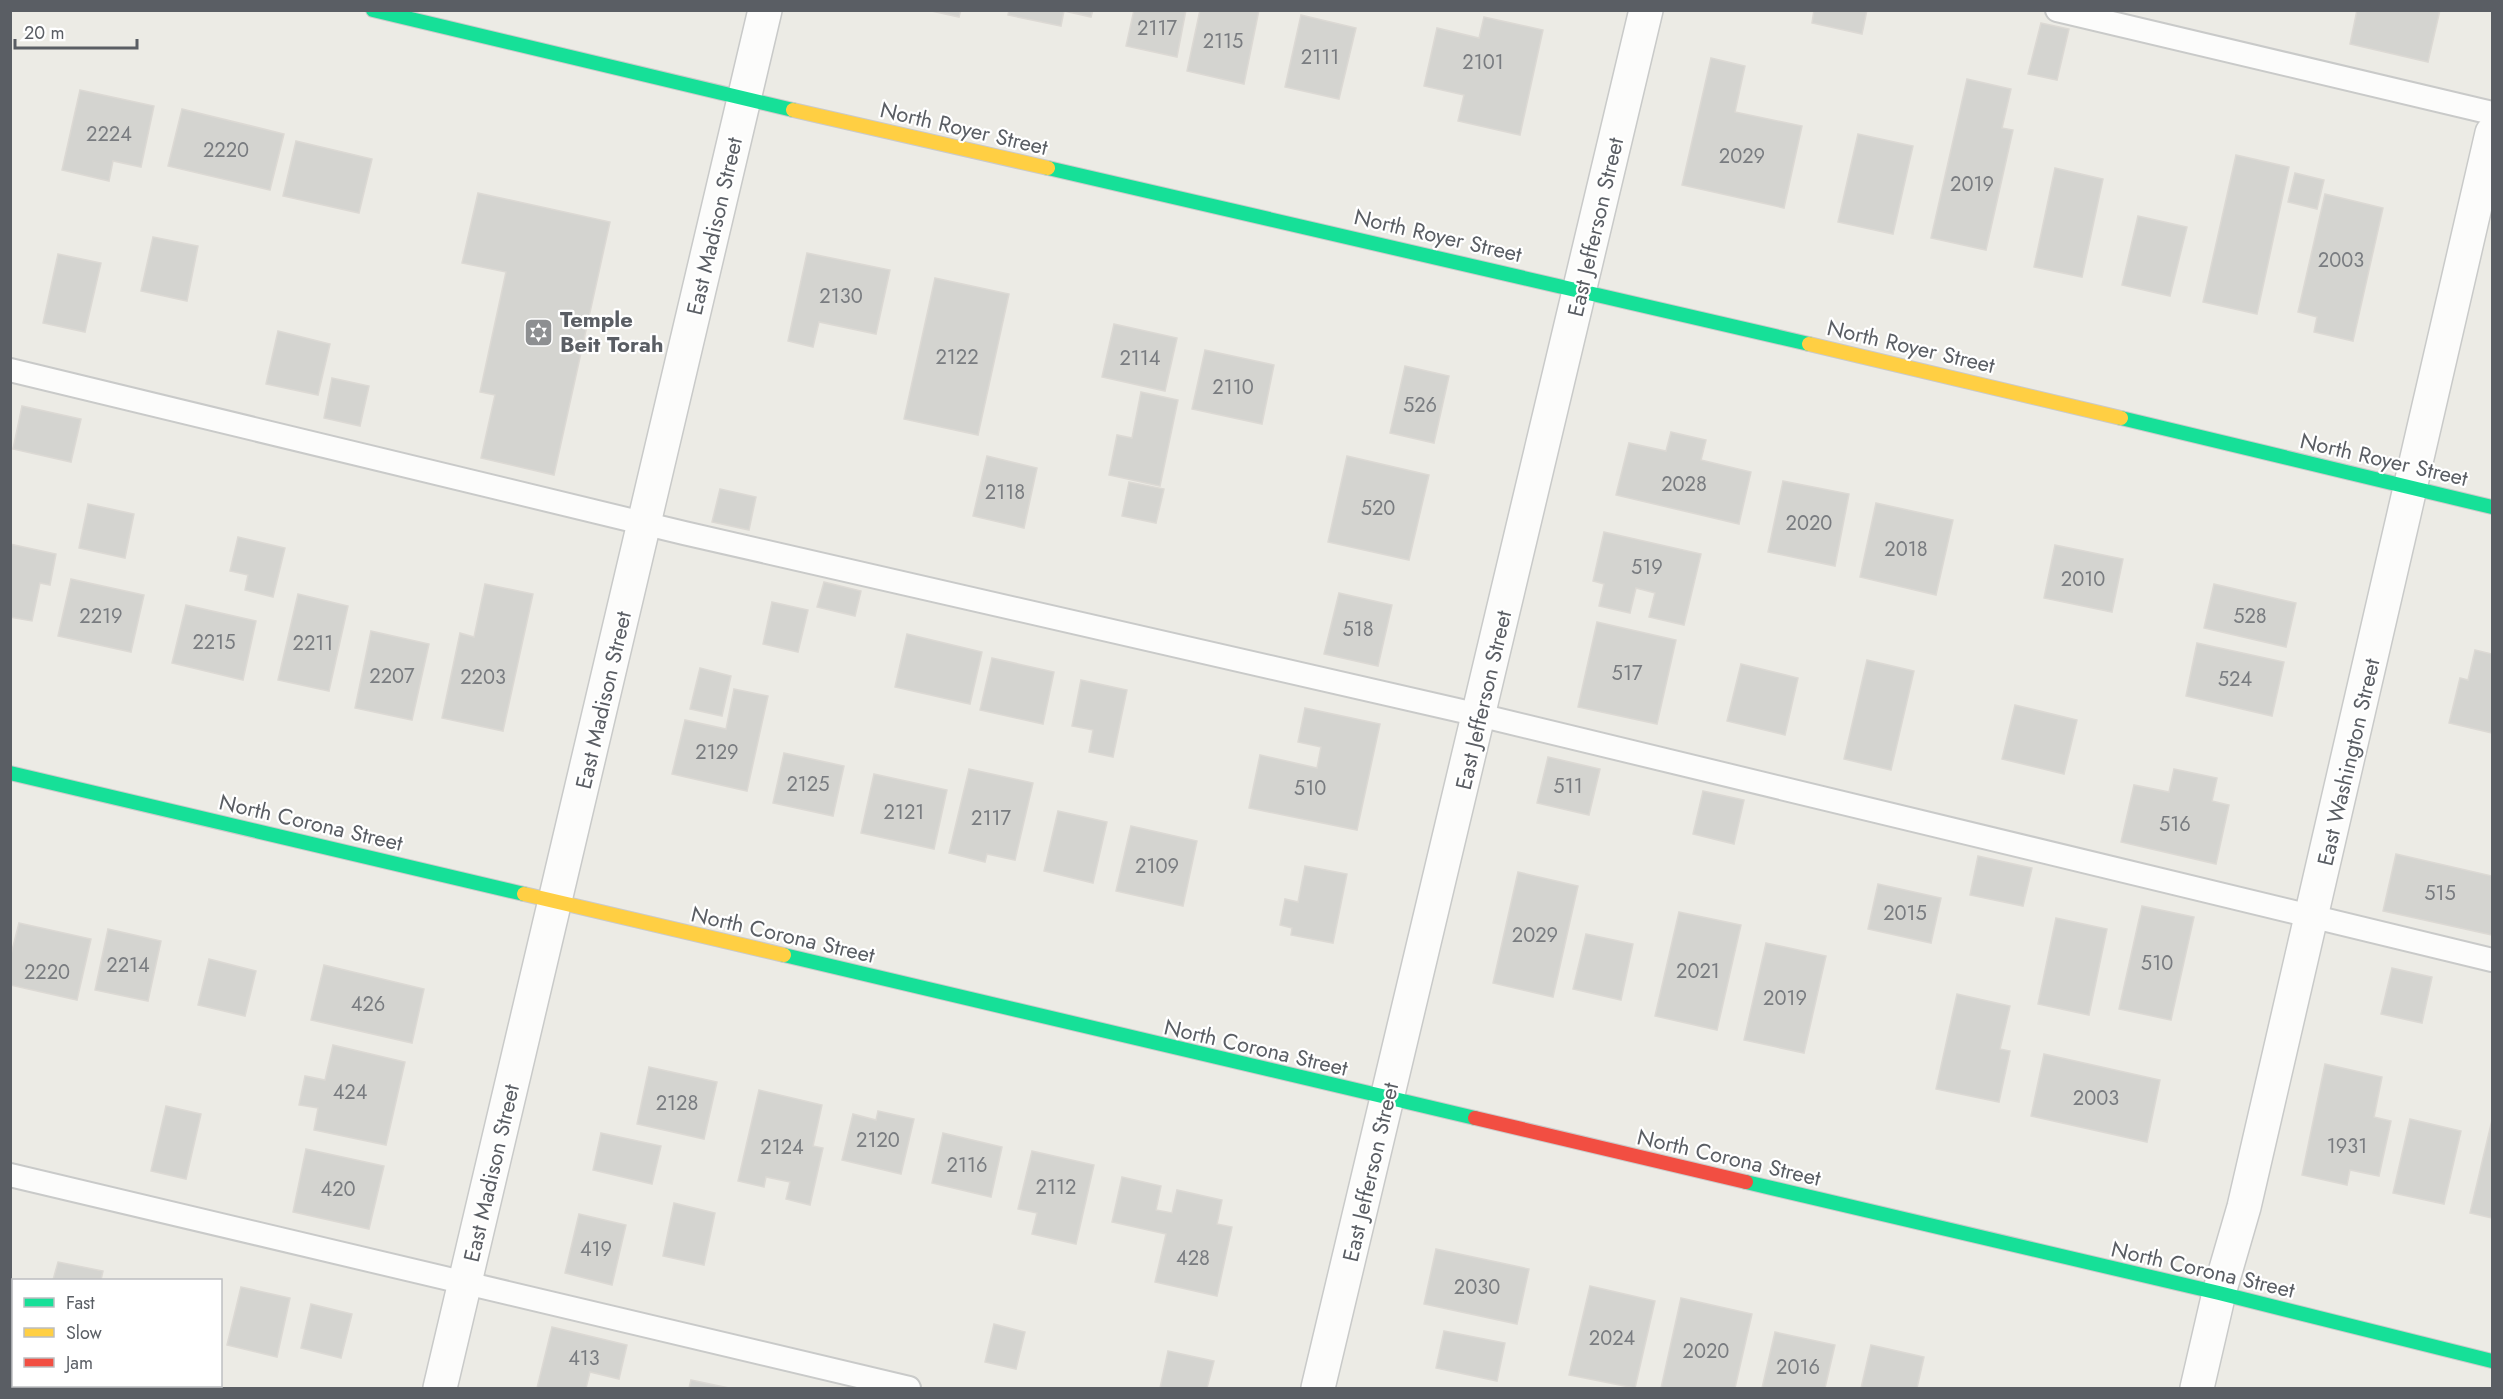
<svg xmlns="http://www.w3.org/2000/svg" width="2503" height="1399" font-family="Jost,sans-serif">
<rect width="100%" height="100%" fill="#ecebe5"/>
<!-- building -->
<g fill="#d4d4d0" stroke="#dcd9d4" stroke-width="1.5">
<polygon points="927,10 961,10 959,17"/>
<polygon points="1009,10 1093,10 1091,17 1064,11 1061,26 1008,15"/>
<polygon points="1134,10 1186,10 1177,57 1126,46"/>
<polygon points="1200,10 1259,10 1244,84 1187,71"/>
<polygon points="1814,10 1867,10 1862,34 1812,23"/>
<polygon points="2357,10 2440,10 2428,62 2350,44"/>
<polygon points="1301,15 1356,28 1339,99 1285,87"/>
<polygon points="1484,17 1543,30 1520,135 1458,121 1464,95 1424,86 1437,28 1479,38"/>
<polygon points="2041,23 2069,29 2057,80 2028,74"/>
<polygon points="1711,58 1745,66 1735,112 1802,126 1784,208 1682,185"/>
<polygon points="1967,79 2011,89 2002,128 2013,130 1986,250 1931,238"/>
<polygon points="80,90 154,106 141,167 113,161 109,181 62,170"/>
<polygon points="182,109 284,134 270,190 168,166"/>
<polygon points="1858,134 1913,146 1893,234 1838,222"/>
<polygon points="296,141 372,159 359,213 283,196"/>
<polygon points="2236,155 2289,167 2257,314 2203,302"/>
<polygon points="2055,168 2103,179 2082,277 2034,267"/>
<polygon points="2295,173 2324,180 2317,209 2288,202"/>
<polygon points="478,193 610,222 554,475 481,458 495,395 480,392 506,272 462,263"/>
<polygon points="2325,194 2383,208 2353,341 2314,332 2317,317 2298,312"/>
<polygon points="2138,216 2187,227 2170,296 2122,285"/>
<polygon points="153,237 198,246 187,301 141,291"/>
<polygon points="807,253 890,270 876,334 819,322 813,347 788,341"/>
<polygon points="58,254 101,263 85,332 43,323"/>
<polygon points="935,278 1009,294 978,435 904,419"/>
<polygon points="1114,324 1177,338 1165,391 1102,377"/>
<polygon points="278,331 330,344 318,395 266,384"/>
<polygon points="1205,350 1274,365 1262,424 1192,409"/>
<polygon points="1405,366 1449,376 1434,443 1390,433"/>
<polygon points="332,378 369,386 360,426 324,418"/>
<polygon points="1141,392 1178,400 1160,486 1109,475 1117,435 1132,438"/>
<polygon points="22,406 81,419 71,462 13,449"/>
<polygon points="1671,432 1706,440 1701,460 1751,472 1739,524 1616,495 1629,443 1666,451"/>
<polygon points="987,456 1037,468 1024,528 973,516"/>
<polygon points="1347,456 1429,475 1409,560 1328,542"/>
<polygon points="1783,481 1849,494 1835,566 1768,552"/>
<polygon points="1129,482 1164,489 1156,523 1122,516"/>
<polygon points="720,489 756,497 749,530 712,522"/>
<polygon points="1876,503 1953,520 1936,595 1860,577"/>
<polygon points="88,504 134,514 125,558 79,548"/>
<polygon points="1604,532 1701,554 1684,625 1649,617 1655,593 1636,588 1630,613 1599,606 1604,584 1593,581"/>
<polygon points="238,537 285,548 273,597 245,590 248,575 230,571"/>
<polygon points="10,544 56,554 50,585 40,583 32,621 10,617"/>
<polygon points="2055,545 2123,559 2112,612 2044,598"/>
<polygon points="71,579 144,595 131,652 58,636"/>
<polygon points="824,582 861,591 855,616 817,607"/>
<polygon points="485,584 533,594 503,731 442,718 460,633 474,637"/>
<polygon points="2214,584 2296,603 2286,647 2204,628"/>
<polygon points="1339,593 1392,605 1378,666 1324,654"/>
<polygon points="298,594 348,606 329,691 278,680"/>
<polygon points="772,602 808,610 798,652 763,644"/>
<polygon points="186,605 256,621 243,680 172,663"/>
<polygon points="1597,622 1676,640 1657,724 1578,707"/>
<polygon points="371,631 429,644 412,720 355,708"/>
<polygon points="907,634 982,652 970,704 895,687"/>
<polygon points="2197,643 2284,662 2272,716 2186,696"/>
<polygon points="2475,650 2492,654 2492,733 2449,723 2460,678 2468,680"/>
<polygon points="992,658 1054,672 1043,724 980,710"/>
<polygon points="1867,660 1914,671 1891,770 1844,759"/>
<polygon points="1741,664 1798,678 1785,735 1727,721"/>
<polygon points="700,668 731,676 722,716 690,709"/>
<polygon points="1081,680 1127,690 1113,757 1089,752 1093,730 1072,726"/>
<polygon points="734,689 768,696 747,791 672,774 685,720 726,729"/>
<polygon points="2015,705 2077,720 2064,774 2002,759"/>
<polygon points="1305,708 1380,724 1357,830 1249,808 1260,755 1317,768 1321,747 1298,742"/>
<polygon points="784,753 844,766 833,816 773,803"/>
<polygon points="1548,757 1600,769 1589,815 1537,803"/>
<polygon points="969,769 1033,783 1015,860 987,854 985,862 949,853"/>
<polygon points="2174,769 2217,778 2212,801 2229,805 2216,864 2121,842 2134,785 2169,792"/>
<polygon points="874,774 947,790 934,849 861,833"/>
<polygon points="1703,791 1744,800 1734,844 1693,834"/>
<polygon points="1058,811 1107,822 1093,883 1044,871"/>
<polygon points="1131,826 1197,841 1183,906 1116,891"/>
<polygon points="2396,854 2492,876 2492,935 2383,911"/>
<polygon points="1978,856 2032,868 2023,906 1970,895"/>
<polygon points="1305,866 1347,874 1333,943 1291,935 1292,928 1280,925 1285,899 1298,902"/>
<polygon points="1518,872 1578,886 1553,997 1493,983"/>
<polygon points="1878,884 1941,898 1931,943 1868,929"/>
<polygon points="2142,906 2194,917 2171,1020 2119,1009"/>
<polygon points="1679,912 1741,925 1717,1030 1655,1016"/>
<polygon points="2056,918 2107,929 2089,1015 2038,1004"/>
<polygon points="19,923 91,939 77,1000 10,985 10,958"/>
<polygon points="108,929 161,941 148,1001 95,990"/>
<polygon points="1586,934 1633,944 1621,1000 1573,989"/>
<polygon points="1766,943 1826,956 1804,1053 1744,1040"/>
<polygon points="209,959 256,971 245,1016 198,1005"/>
<polygon points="324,965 424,989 412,1043 311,1020"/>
<polygon points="2392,968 2432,977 2422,1023 2381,1014"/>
<polygon points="1957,994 2010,1006 2000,1049 2010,1051 1999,1102 1936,1089"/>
<polygon points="333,1045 405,1062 386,1145 314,1130 318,1108 299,1105 305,1076 325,1080"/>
<polygon points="2044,1054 2160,1080 2147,1142 2031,1116"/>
<polygon points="2325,1064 2382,1077 2374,1117 2391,1121 2379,1176 2350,1170 2347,1185 2302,1175"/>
<polygon points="649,1067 717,1082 704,1139 637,1124"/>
<polygon points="759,1090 822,1105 813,1146 823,1148 810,1205 786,1199 790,1182 766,1177 764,1187 738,1181"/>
<polygon points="166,1106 201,1114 186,1179 151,1171"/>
<polygon points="878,1111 914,1119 901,1174 842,1160 853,1114 876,1120"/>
<polygon points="2410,1119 2461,1131 2444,1204 2393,1193"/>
<polygon points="2492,1120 2492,1218 2470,1213"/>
<polygon points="601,1133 661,1146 652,1184 593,1170"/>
<polygon points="943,1133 1002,1147 991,1197 932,1183"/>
<polygon points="306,1149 384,1166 369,1229 293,1212"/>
<polygon points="1032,1151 1094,1165 1076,1244 1032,1234 1037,1213 1018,1209"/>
<polygon points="1122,1177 1161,1186 1156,1210 1172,1213 1177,1190 1222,1200 1217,1224 1232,1227 1217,1296 1155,1282 1166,1234 1112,1222"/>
<polygon points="674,1203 715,1213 704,1265 663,1256"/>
<polygon points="579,1214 626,1225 612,1285 565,1273"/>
<polygon points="1436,1249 1529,1269 1517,1324 1424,1304"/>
<polygon points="58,1262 103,1271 101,1280 53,1280"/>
<polygon points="1590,1286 1655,1301 1635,1388 1569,1375"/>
<polygon points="241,1287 290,1298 277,1357 227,1345"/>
<polygon points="1681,1298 1752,1314 1735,1388 1661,1388"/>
<polygon points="311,1304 352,1314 341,1358 301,1348"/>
<polygon points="994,1324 1025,1332 1016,1369 985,1362"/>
<polygon points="552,1327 627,1345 619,1379 590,1372 586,1388 537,1388"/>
<polygon points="1444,1331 1505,1343 1497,1381 1436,1368"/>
<polygon points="1775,1332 1835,1345 1825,1388 1762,1388"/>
<polygon points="1871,1345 1924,1357 1917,1388 1861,1388"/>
<polygon points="1168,1351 1214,1361 1207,1388 1160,1388"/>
<polygon points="691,1380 729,1388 689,1388"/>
</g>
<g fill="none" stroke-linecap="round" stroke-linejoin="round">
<defs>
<g id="lane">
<polyline points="2057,10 2492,113"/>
<polyline points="10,370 684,533 1479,715 2492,960"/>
<polyline points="10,1175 909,1388"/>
</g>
<g id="street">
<polyline points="440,1388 765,10"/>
<polyline points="1318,1388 1646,10"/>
<polyline points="2197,1388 2219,1293 2244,1207 2492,133"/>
</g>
<g id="fast">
<polyline points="373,10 793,110"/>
<polyline points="1048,168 1809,344"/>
<polyline points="2121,418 2492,507"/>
<polyline points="10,773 524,894"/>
<polyline points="784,955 1475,1118"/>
<polyline points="1746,1182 2219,1293 2492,1361"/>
</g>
<g id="slow">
<polyline points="793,110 1048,168"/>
<polyline points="1809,344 2121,418"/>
<polyline points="524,894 784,955"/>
</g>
<polyline id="jam" points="1475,1118 1746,1182"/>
</defs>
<!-- lane casing -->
<use href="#lane" stroke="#c9cac9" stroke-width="26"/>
<!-- street casing -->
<use href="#street" stroke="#c9cac9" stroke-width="36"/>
<!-- fast casing -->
<use href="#fast" stroke="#cacaca" stroke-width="16"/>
<!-- slow casing -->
<use href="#slow" stroke="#cacaca" stroke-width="16"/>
<!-- jam casing -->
<use href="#jam" stroke="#cacaca" stroke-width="16"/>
<!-- lane -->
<use href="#lane" stroke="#fcfcfb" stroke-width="22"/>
<!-- street -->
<use href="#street" stroke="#fcfcfb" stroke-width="33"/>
<!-- fast -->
<use href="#fast" stroke="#16e098" stroke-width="14"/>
<!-- slow -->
<use href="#slow" stroke="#ffcf43" stroke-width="14"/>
<!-- jam -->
<use href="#jam" stroke="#f24e42" stroke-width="14"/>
</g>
<!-- icons -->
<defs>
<symbol id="synagogue-square" viewBox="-11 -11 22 22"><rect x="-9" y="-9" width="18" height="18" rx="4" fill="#8d8f91" stroke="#fff"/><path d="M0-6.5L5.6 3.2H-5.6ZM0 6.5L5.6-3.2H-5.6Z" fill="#fff"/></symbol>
</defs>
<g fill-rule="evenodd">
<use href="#synagogue-square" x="522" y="316" width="33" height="33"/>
</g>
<g text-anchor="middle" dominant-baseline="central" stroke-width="4.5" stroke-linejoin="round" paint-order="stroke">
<!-- number labels -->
<g font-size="20" fill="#797c80">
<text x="1157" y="28">2117</text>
<text x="1223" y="41">2115</text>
<text x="1320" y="57">2111</text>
<text x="1483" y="62">2101</text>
<text x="109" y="134">2224</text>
<text x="226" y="150">2220</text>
<text x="1742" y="156">2029</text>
<text x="1972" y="184">2019</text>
<text x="2341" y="260">2003</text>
<text x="841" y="296">2130</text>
<text x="957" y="357">2122</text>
<text x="1140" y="358">2114</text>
<text x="1233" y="387">2110</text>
<text x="1420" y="405">526</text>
<text x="1684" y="484">2028</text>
<text x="1005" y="492">2118</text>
<text x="1378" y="508">520</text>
<text x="1809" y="523">2020</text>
<text x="1906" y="549">2018</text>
<text x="1647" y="567">519</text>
<text x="2083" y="579">2010</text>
<text x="101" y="616">2219</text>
<text x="2250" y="616">528</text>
<text x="1358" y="629">518</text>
<text x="214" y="642">2215</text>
<text x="313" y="643">2211</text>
<text x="1627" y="673">517</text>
<text x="392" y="676">2207</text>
<text x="483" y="677">2203</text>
<text x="2235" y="679">524</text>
<text x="717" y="752">2129</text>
<text x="808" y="784">2125</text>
<text x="1568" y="786">511</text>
<text x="1310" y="788">510</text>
<text x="904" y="812">2121</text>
<text x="991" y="818">2117</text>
<text x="2175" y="824">516</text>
<text x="1157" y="866">2109</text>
<text x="2440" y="893">515</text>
<text x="1905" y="913">2015</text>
<text x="1535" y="935">2029</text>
<text x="2157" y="963">510</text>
<text x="128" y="965">2214</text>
<text x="1698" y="971">2021</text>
<text x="47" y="972">2220</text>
<text x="1785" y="998">2019</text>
<text x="368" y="1004">426</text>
<text x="350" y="1092">424</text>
<text x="2096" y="1098">2003</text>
<text x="677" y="1103">2128</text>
<text x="878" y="1140">2120</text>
<text x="2347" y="1146">1931</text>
<text x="782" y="1147">2124</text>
<text x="967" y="1165">2116</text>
<text x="1056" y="1187">2112</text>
<text x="338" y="1189">420</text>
<text x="596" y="1249">419</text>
<text x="1193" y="1258">428</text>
<text x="1477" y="1287">2030</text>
<text x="1612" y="1338">2024</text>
<text x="1706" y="1351">2020</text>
<text x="584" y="1358">413</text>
<text x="1798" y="1367">2016</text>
</g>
<!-- street labels -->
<g font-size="22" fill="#5a5e64" stroke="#fff">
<text transform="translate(964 128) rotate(13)">North Royer Street</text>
<text transform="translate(714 226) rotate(-77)">East Madison Street</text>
<text transform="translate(1595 227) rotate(-77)">East Jefferson Street</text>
<text transform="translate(1438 235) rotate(13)">North Royer Street</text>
<text transform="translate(1911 346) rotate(13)">North Royer Street</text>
<text transform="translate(2384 459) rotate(13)">North Royer Street</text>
<text transform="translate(603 700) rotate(-77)">East Madison Street</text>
<text transform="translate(1483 700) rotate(-77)">East Jefferson Street</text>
<text transform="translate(2348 762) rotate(-77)">East Washington Street</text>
<text transform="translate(311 822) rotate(13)">North Corona Street</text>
<text transform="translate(783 934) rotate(13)">North Corona Street</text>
<text transform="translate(1256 1047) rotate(13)">North Corona Street</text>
<text transform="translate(1729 1157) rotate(13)">North Corona Street</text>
<text transform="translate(1370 1172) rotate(-77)">East Jefferson Street</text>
<text transform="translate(491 1173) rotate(-77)">East Madison Street</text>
<text transform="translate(2203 1269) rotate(13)">North Corona Street</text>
</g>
<!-- poi labels -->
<g font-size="22" font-weight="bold" fill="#5a5e64" stroke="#fff" text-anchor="start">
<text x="560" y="319">Temple<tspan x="560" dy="25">Beit Torah</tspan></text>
</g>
</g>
<!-- border -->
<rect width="2503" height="1399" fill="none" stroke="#5a5e64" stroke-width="24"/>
<!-- legend -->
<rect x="12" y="1279" width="210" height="108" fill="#ffffff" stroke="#bdbfc1" stroke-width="1.5"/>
<rect x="24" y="1298" width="30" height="9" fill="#16e098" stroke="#bdbfc1" stroke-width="1.5"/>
<text x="66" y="1309" font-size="18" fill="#5a5e64">Fast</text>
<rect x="24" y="1328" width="30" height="9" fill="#ffcf43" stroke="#bdbfc1" stroke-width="1.5"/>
<text x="66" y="1339" font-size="18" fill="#5a5e64">Slow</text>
<rect x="24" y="1358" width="30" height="9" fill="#f24e42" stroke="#bdbfc1" stroke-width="1.5"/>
<text x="66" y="1369" font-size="18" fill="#5a5e64">Jam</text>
<!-- scale -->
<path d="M15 39v9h122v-9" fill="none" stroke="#5a5e64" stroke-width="3"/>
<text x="24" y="39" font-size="18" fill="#5a5e64" stroke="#ffffff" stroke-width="4.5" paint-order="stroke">20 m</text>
</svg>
